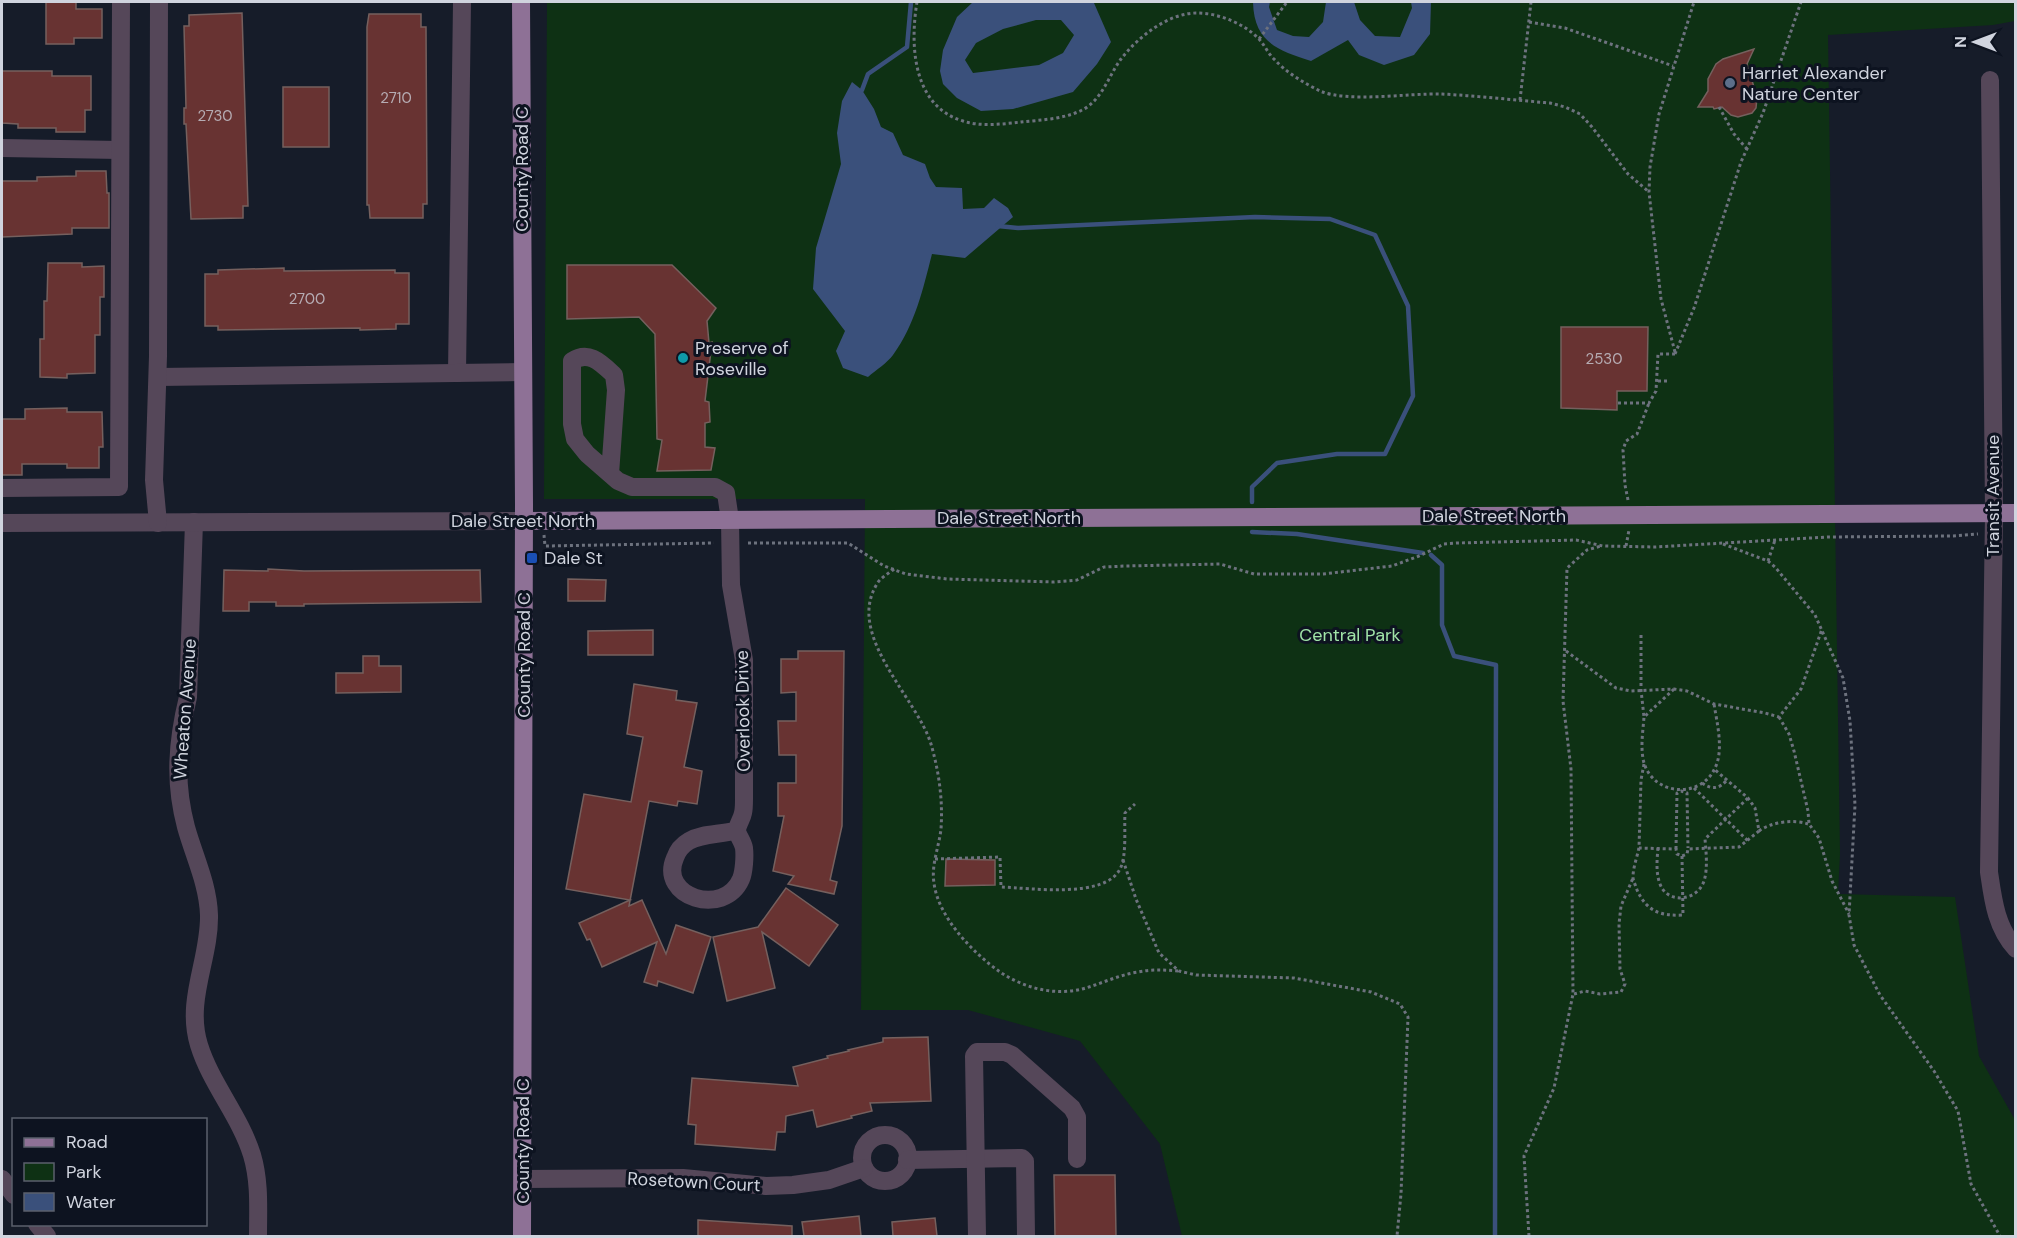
<svg xmlns="http://www.w3.org/2000/svg" width="2017" height="1238" font-family="'DM Sans',sans-serif">
<rect width="100%" height="100%" fill="#161c29"/>
<!-- green -->
<polygon fill="#0e3114" points="547,2 2015,2 2015,21 1993,25 1828,35 1840,854 1838,894 1955,897 1979,1056 2015,1120 2015,1236 1182,1236 1160,1144 1080,1041 968,1010 861,1010 865,499 544,499"/>
<!-- water -->
<g fill="#3a507b" fill-rule="evenodd">
<path d="M973,2H1090L1094,3L1111,42L1097,64L1073,92L1013,109L981,111L957,98L943,84L940,71L943,50L957,17ZM1036,20H1061L1074,35L1063,53L1039,65L973,73L965,60L976,43L1003,29Z"/>
<path d="M1253,2H1270L1269,7L1277,30L1293,36L1309,37L1323,22L1326,2H1354L1360,20L1375,36L1400,37L1412,8L1411,2H1431L1430,34L1414,55L1384,65L1359,55L1348,40L1311,61C1277,50 1254,42 1253,2Z"/>
<path d="M852,82L862,90L874,109L881,127L893,133L903,155L925,164L930,178L936,187L962,188L963,209L984,208L994,198L1008,208L1013,217L965,258L932,254C923,289 915,325 893,355C887,363 876,370 868,377L843,368L836,351L845,331L813,289L816,248L841,164L837,133L842,101Z"/>
</g>
<g fill="none" stroke-linecap="round" stroke-linejoin="round">
<!-- stream -->
<g stroke="#3a507b" stroke-width="4.5">
<polyline points="862,90 868,74 907,47 911,2"/>
<polyline points="998,226 1018,228 1255,217 1330,219 1375,235 1408,306 1413,396 1385,454 1337,454 1277,463 1252,487 1252,502"/>
<polyline points="1252,532 1297,534 1423,553"/>
<polyline points="1431,555 1442,565 1442,625 1454,656 1496,665 1495,1236"/>
</g>
</g>
<!-- building -->
<g fill="#683332" stroke="#75605e" stroke-width="1.5">
<polygon points="46,2 76,2 76,9 102,9 102,38 74,38 74,44 46,44"/>
<polygon points="242,13 248,206 243,206 243,218 191,219 186,124 184,124 184,108 186,108 184,26 189,26 189,15"/>
<polygon points="369,14 421,14 421,27 426,27 427,204 423,204 423,218 370,218 369,205 367,205 367,27"/>
<polygon points="1754,49 1747,64 1757,97 1756,108 1752,113 1738,117 1731,115 1722,107 1714,109 1713,107 1698,107 1708,91 1708,79 1716,64 1723,59"/>
<polygon points="2,71 52,71 52,76 91,76 91,110 85,110 85,132 56,132 56,128 18,128 18,124 2,123"/>
<rect x="283" y="87" width="46" height="60"/>
<polygon points="76,171 106,171 107,193 109,193 109,228 72,228 72,234 2,237 2,181 37,181 37,177 76,176"/>
<polygon points="48,263 82,263 82,267 104,266 104,297 100,297 100,335 95,335 95,373 67,374 67,378 40,377 40,339 44,339 44,301 47,301"/>
<polygon points="567,265 672,265 716,308 707,321 709,343 712,342 705,401 709,402 710,422 705,423 705,447 715,448 711,470 657,471 662,440 657,439 655,334 639,317 567,319"/>
<polygon points="284,268 284,271 395,270 395,273 409,273 409,324 396,324 396,329 360,330 360,328 218,330 218,326 205,326 205,274 218,274 218,270"/>
<polygon points="1561,327 1648,327 1647,391 1617,391 1617,410 1561,408"/>
<polygon points="67,408 67,412 102,412 103,447 99,447 99,468 67,468 67,464 22,464 22,475 2,475 2,419 25,419 25,409"/>
<polygon points="268,569 304,571 480,570 481,602 304,604 304,606 276,606 276,602 249,602 249,611 223,611 224,570 268,571"/>
<polygon points="568,579 606,580 605,601 568,601"/>
<polygon points="653,630 653,655 588,655 588,631"/>
<polygon points="798,651 844,651 842,826 830,880 837,882 834,894 788,884 794,876 773,871 784,816 778,816 778,783 796,783 796,755 779,755 778,721 796,721 796,692 781,693 781,659 798,659"/>
<polygon points="363,656 379,656 379,666 401,666 401,692 336,693 336,673 363,673"/>
<polygon points="634,684 677,691 676,700 697,703 684,767 702,771 697,804 678,801 677,806 649,801 629,906 642,900 666,954 676,925 711,937 693,993 658,981 657,986 644,982 657,942 602,967 590,939 587,940 579,923 630,900 566,889 584,794 631,802 643,737 627,734"/>
<polygon points="946,859 995,860 995,885 945,886"/>
<polygon points="786,888 838,925 809,966 762,932 775,988 727,1001 713,937 758,927"/>
<polygon points="928,1037 931,1101 870,1103 872,1111 851,1116 852,1118 817,1127 813,1110 786,1116 785,1132 777,1132 775,1150 695,1144 696,1125 688,1124 692,1078 798,1086 793,1067 828,1058 827,1056 849,1051 848,1050 883,1042 883,1038"/>
<polygon points="1054,1175 1115,1175 1116,1236 1055,1236"/>
<polygon points="859,1216 861,1236 804,1236 802,1222"/>
<polygon points="935,1218 937,1236 893,1236 892,1222"/>
<polygon points="698,1220 792,1226 792,1236 698,1236"/>
</g>
<g fill="none" stroke-linecap="round" stroke-linejoin="round">
<!-- path -->
<g stroke="#6d727e" stroke-width="3" stroke-dasharray="3 3" stroke-linecap="butt">
<path d="M917,2C910,44 912,106 963,121C980,127 1003,124 1021,122C1041,120 1066,119 1084,109C1103,98 1109,75 1121,59C1138,37 1168,13 1197,13C1218,13 1243,23 1258,38C1265,45 1268,54 1275,60C1287,73 1304,83 1320,91C1348,103 1408,93 1442,94C1478,96 1514,100 1550,103L1565,107L1580,114L1592,127L1628,174L1649,192"/>
<polyline points="1529,22 1565,28 1673,66"/>
<polyline points="1259,39 1287,2"/>
<polyline points="1520,100 1531,2"/>
<polyline points="1719,107 1734,134 1747,149"/>
<polyline points="1675,352 1661,299 1649,192 1650,167 1659,114 1694,2"/>
<polyline points="1675,354 1694,308 1741,162 1763,113 1801,2"/>
<polyline points="1658,381 1667,381"/>
<polyline points="1618,403 1649,403 1656,391 1658,354 1675,354"/>
<polyline points="1628,500 1625,485 1623,450 1626,441 1637,434 1649,403"/>
<polyline points="544,535 545,546 714,543"/>
<polyline points="748,543 848,543 884,566 906,574 947,579 1054,582 1077,580 1104,567 1126,566 1220,564 1254,574 1323,574 1392,566 1419,556 1444,544 1457,543 1576,540 1603,546 1655,547 1828,537 1953,536 1978,534"/>
<polyline points="1723,544 1768,561 1775,567 1815,615 1843,678 1850,721 1855,805 1849,915 1854,945 1880,995 1934,1071 1958,1111 1971,1184 2000,1236"/>
<polyline points="1626,546 1629,530"/>
<polyline points="1768,561 1775,540"/>
<path d="M894,569C888,574 880,578 877,584C845,635 917,698 931,744C939,772 943,800 941,829C939,847 931,865 934,883C938,917 973,953 1000,972C1024,988 1054,996 1082,989C1101,984 1118,975 1138,972C1152,969 1165,970 1179,971"/>
<polyline points="1641,635 1641,690 1644,717"/>
<polyline points="1566,651 1616,688 1631,691 1674,689 1687,691 1714,704 1765,713 1779,717 1801,689 1822,629"/>
<path d="M1674,689L1644,717C1643,731 1640,748 1644,763C1654,796 1701,799 1715,768C1724,750 1717,723 1714,704"/>
<polyline points="1779,717 1789,734 1794,751 1808,811 1809,824 1819,838 1832,881 1849,914"/>
<polyline points="1644,764 1641,780 1639,848 1676,849 1677,854 1682,856 1687,854 1688,849 1739,847 1759,831 1755,808 1748,798 1714,769"/>
<path d="M1702,783C1712,790 1719,789 1727,780"/>
<polyline points="1694,788 1748,841"/>
<path d="M1759,831C1771,822 1794,819 1808,824"/>
<path d="M1639,848C1637,857 1633,868 1633,877C1633,881 1636,886 1637,890C1647,912 1661,916 1683,915L1682,856"/>
<path d="M1658,848C1657,859 1656,871 1659,881C1665,905 1697,902 1704,881C1708,869 1706,851 1705,839L1748,798"/>
<polyline points="1676,849 1677,793 1681,791 1687,793 1688,848"/>
<path d="M935,859L1000,857L1001,887C1030,888 1105,899 1120,869C1127,856 1124,828 1125,813L1135,804"/>
<polyline points="1123,860 1136,899 1159,953 1179,971 1196,975 1294,978 1371,992 1400,1004 1408,1017 1401,1194 1397,1236"/>
<polyline points="1574,994 1585,991 1600,994 1621,992 1625,984 1620,969 1619,924 1621,906 1633,878"/>
<polyline points="1529,1236 1524,1156 1554,1088 1573,994 1571,769 1563,701 1567,568 1587,550 1601,546"/>
</g>
<!-- minor -->
<g stroke="#554759" stroke-width="18">
<path d="M1990,80L1994,513L1989,872C1993,900 1996,927 2016,949"/>
<polyline points="2,148 120,150"/>
<polyline points="457,373 462,2"/>
<polyline points="158,377 523,372"/>
<path d="M610,474L616,390L614,375C601,363 589,350 572,361V424L575,439L587,454L618,481L632,487H715L726,493L730,520L731,585L744,660V799C744,804 744,809 743,813C742,819 737,825 737,831C738,836 743,842 744,848C745,856 744,872 741,879C724,918 658,897 675,858C677,852 682,845 689,841C703,833 721,835 737,830"/>
<polyline points="2,488 119,487 121,2"/>
<path d="M194,522L188,697C177,742 174,782 186,827C194,856 208,884 209,915C210,959 185,1000 199,1045C211,1084 240,1116 252,1155C260,1182 258,1209 258,1236"/>
<polyline points="2,523 524,521"/>
<polyline points="158,523 154,480 158,356 159,2"/>
<circle cx="885" cy="1158" r="23"/>
<polyline points="907,1160 1022,1158 1025,1161 1026,1236"/>
<polyline points="2,1179 14,1195"/>
<polyline points="523,1179 683,1178 766,1186 793,1185 829,1180 864,1168"/>
<polyline points="37,1224 47,1236"/>
<polyline points="977,1236 974,1056 977,1052 1005,1052 1012,1055 1072,1108 1077,1117 1077,1159"/>
</g>
<!-- major -->
<g stroke="#8e7196" stroke-width="18">
<polyline points="521,2 524,504 522,1236"/>
<polyline points="524,521 2016,513"/>
</g>
</g>
<!-- markers -->
<circle fill="#5c6f8a" stroke="#0d1320" stroke-width="2" cx="1730" cy="83" r="6"/>
<circle fill="#0f9aa8" stroke="#0d1320" stroke-width="2" cx="683" cy="358" r="6"/>
<rect fill="#1a4fb4" stroke="#0d1320" stroke-width="2" x="526" y="552" width="12" height="12" rx="3"/>
<g text-anchor="middle" dominant-baseline="central" stroke-width="6" stroke-linejoin="round" paint-order="stroke">
<!-- number labels -->
<g font-size="15" fill="#b6acb3">
<text x="396" y="98">2710</text>
<text x="215" y="116">2730</text>
<text x="307" y="299">2700</text>
<text x="1604" y="359">2530</text>
</g>
<!-- poi labels -->
<g font-size="18" fill="#d0d4de" stroke="#0d1320" text-anchor="start">
<text x="1742" y="73">Harriet Alexander<tspan x="1742" dy="21">Nature Center</tspan></text>
<text x="695" y="348">Preserve of<tspan x="695" dy="21">Roseville</tspan></text>
<text x="544" y="558">Dale St</text>
</g>
<!-- street labels -->
<g font-size="18" fill="#d0d4de" stroke="#0d1320">
<text transform="translate(522 169) rotate(-90)">County Road C</text>
<text transform="translate(1993 496) rotate(-90)">Transit Avenue</text>
<text x="1494" y="516">Dale Street North</text>
<text x="1009" y="518">Dale Street North</text>
<text x="523" y="521">Dale Street North</text>
<text transform="translate(524 655) rotate(-90)">County Road C</text>
<text transform="translate(185 709) rotate(-86)">Wheaton Avenue</text>
<text transform="translate(743 711) rotate(-91)">Overlook Drive</text>
<text transform="translate(523 1141) rotate(-90)">County Road C</text>
<text transform="translate(694 1182) rotate(3)">Rosetown Court</text>
</g>
<!-- park labels -->
<g font-size="18" fill="#a1e4a8" stroke="#0d1320">
<text x="1350" y="635">Central Park</text>
</g>
</g>
<!-- border -->
<rect width="2017" height="1238" fill="none" stroke="#d0d4de" stroke-width="6"/>
<!-- legend -->
<rect x="12" y="1118" width="195" height="108" fill="#0d1320" stroke="#5b606c" stroke-width="1.5"/>
<rect x="24" y="1138" width="30" height="9" fill="#8e7196" stroke="#5b606c" stroke-width="1.5"/>
<text x="66" y="1148" font-size="18" fill="#d0d4de">Road</text>
<rect x="24" y="1163" width="30" height="18" fill="#0e3114" stroke="#5b606c" stroke-width="1.5"/>
<text x="66" y="1178" font-size="18" fill="#d0d4de">Park</text>
<rect x="24" y="1193" width="30" height="18" fill="#3a507b" stroke="#5b606c" stroke-width="1.5"/>
<text x="66" y="1208" font-size="18" fill="#d0d4de">Water</text>
<!-- north arrow -->
<g transform="translate(1975 42) rotate(270)" stroke="#0d1320" stroke-width="4.5" paint-order="stroke">
<path d="M0-4.5L10 22L0 15L-10 22Z" fill="#d0d4de"/>
<text y="-9" font-size="16" font-weight="bold" text-anchor="middle" fill="#d0d4de">N</text>
</g>
</svg>
